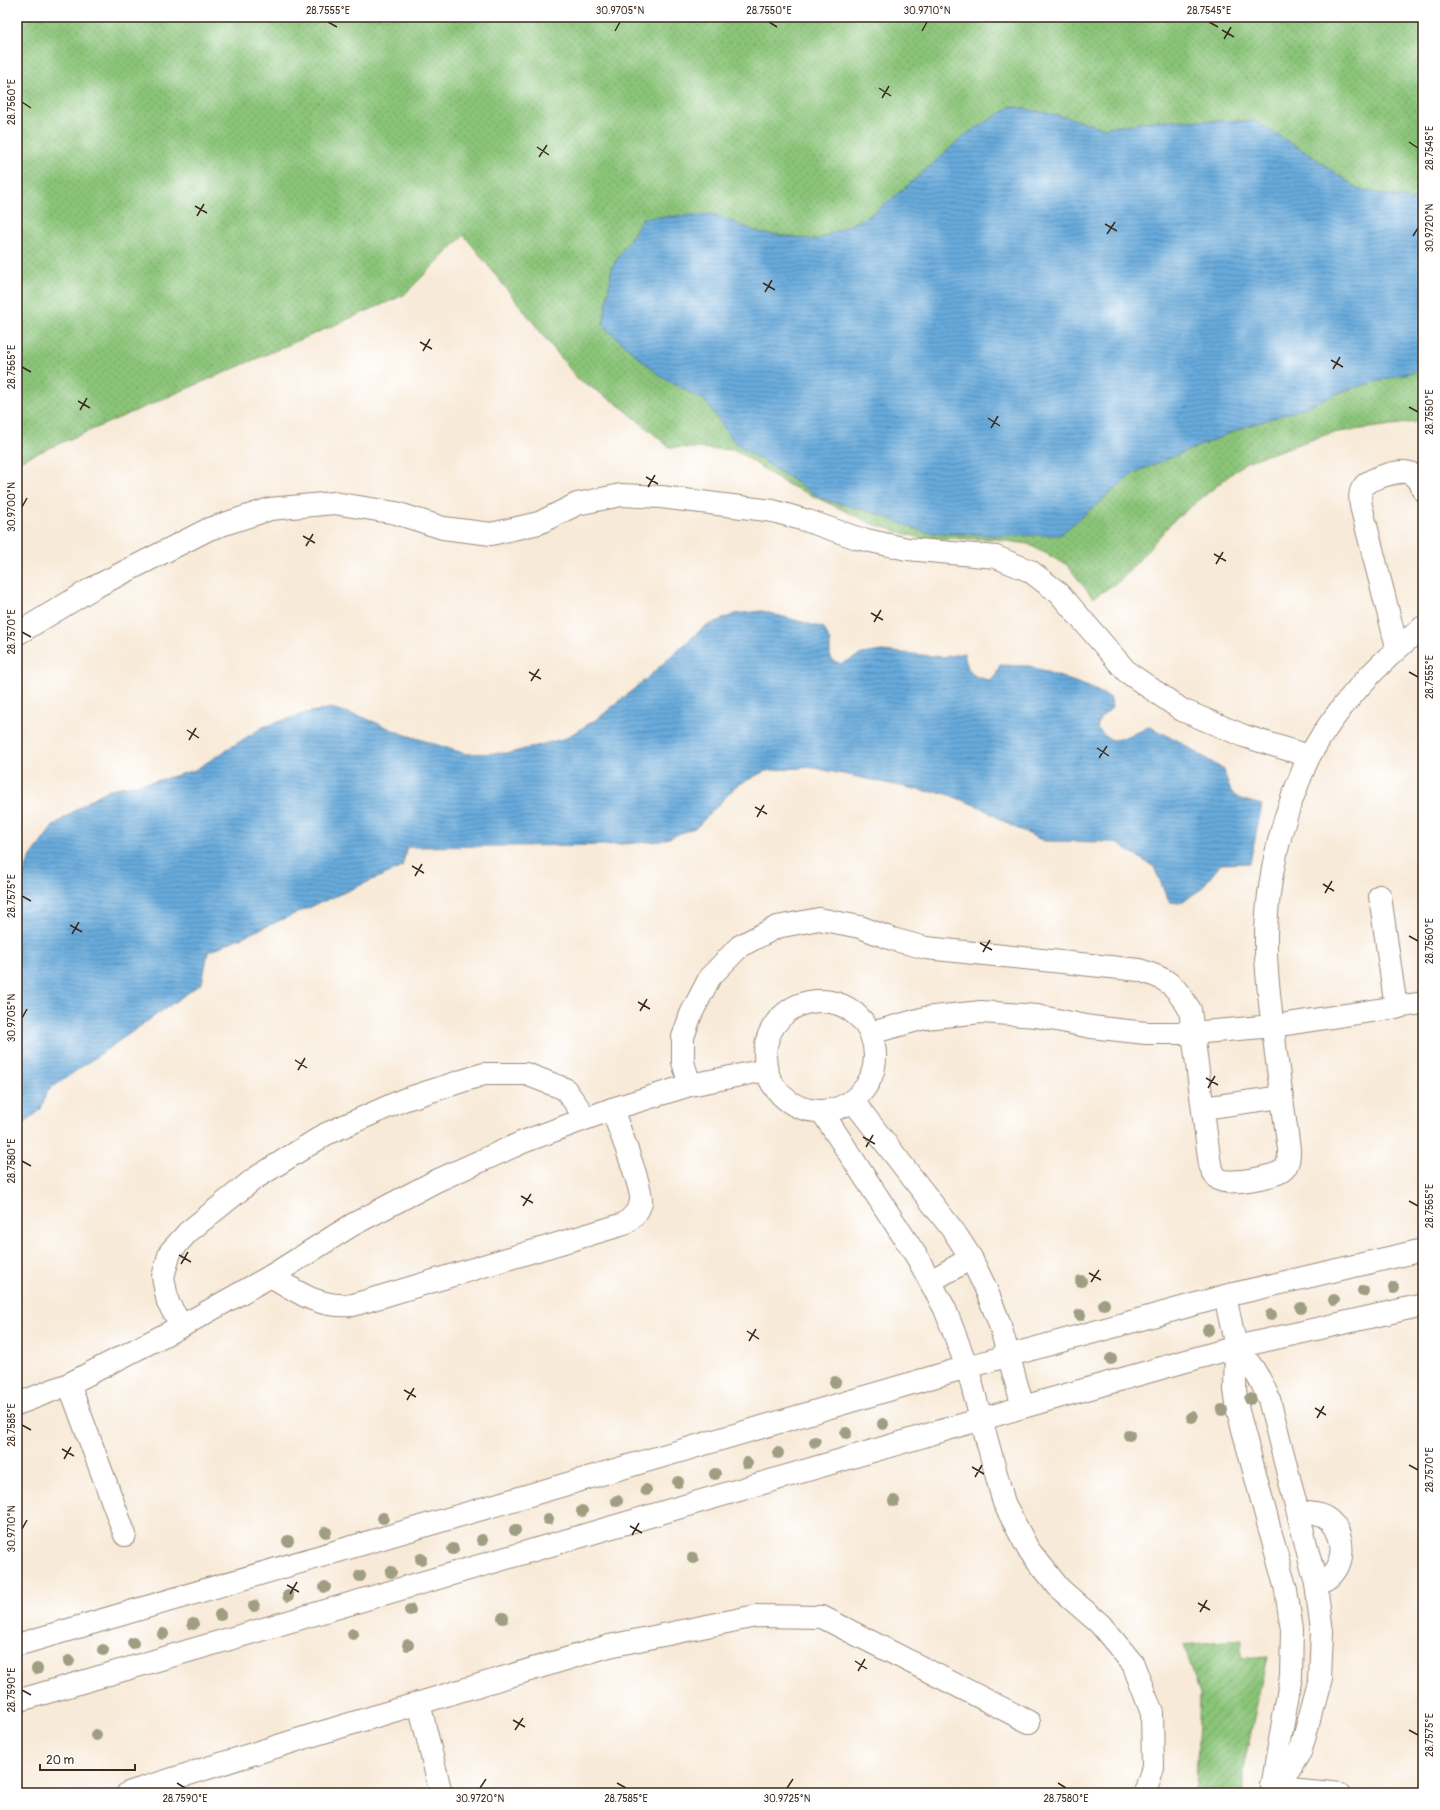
<svg xmlns="http://www.w3.org/2000/svg" width="1440" height="1810" font-family="Pangolin,sans-serif">
<defs>
<pattern id="grass-dots" width="8" height="8" patternUnits="userSpaceOnUse"><rect width="8" height="8" fill="#8ac478"/><path d="M2 2h.1M6 6h.1" fill="none" stroke="#729f62" stroke-width="1.8" stroke-linecap="round"/></pattern>
<pattern id="garden-furrows" width="10" height="10" patternUnits="userSpaceOnUse"><rect width="10" height="10" fill="#8ac478"/><path d="M-1 1l2-2M0 10L10 0M9 11l2-2" fill="none" stroke="#729f62"/></pattern>
<pattern id="water-rules" width="6" height="5" patternUnits="userSpaceOnUse"><rect width="6" height="5" fill="#68aadc"/><path d="M0 2.5h6" fill="none" stroke="#578bb2"/></pattern>
</defs>
<rect width="100%" height="100%" fill="#fff"/>
<filter id="ink" filterUnits="userSpaceOnUse"><feTurbulence type="fractalNoise" baseFrequency=".025" numOctaves="2"/><feDisplacementMap in="SourceGraphic" scale="8" xChannelSelector="R" yChannelSelector="G"/><feConvolveMatrix kernelMatrix="1 2 1 2 8 2 1 2 1" color-interpolation-filters="sRGB"/></filter>
<filter id="wash" filterUnits="userSpaceOnUse"><feTurbulence type="fractalNoise" baseFrequency=".012" numOctaves="4" result="noise"/><feDisplacementMap in="SourceGraphic" scale="16" xChannelSelector="R" yChannelSelector="G"/><feGaussianBlur stdDeviation="0.9" result="paint"/><feColorMatrix in="noise" values="0 0 0 0 0 0 0 0 0 0 0 0 0 0 0 0 0 1.4 0 .05"/><feComposite in="paint" operator="in"/></filter>
<g filter="url(#wash)">
<rect width="100%" height="100%" fill="#f8ead8"/>
<!-- grass -->
<polygon fill="url(#grass-dots)" stroke="#62774b" points="17,17 1423,17 1423,421 1331,433 1246,462 1172,522 1122,579 1093,598 1067,565 1028,544 994,539 920,538 873,524 783,482 736,450 669,447 623,408 577,378 464,235 404,295 17,462"/>
<!-- garden -->
<polygon fill="url(#garden-furrows)" stroke="#62774b" points="1242,1639 1242,1659 1267,1657 1243,1769 1243,1793 1193,1793 1196,1785 1200,1695 1184,1645"/>
<!-- water -->
<g fill="url(#water-rules)" stroke="#526a7d">
<polygon points="1012,106 1066,117 1104,128 1158,120 1254,121 1309,154 1358,189 1411,200 1423,194 1423,369 1346,390 1301,409 1245,427 1134,473 1060,535 1004,536 923,532 875,513 822,499 735,443 705,401 660,376 603,326 612,267 643,218 712,214 761,233 817,240 871,215 912,182 965,135"/>
<path d="M762,611L824,628L830,642V659L841,664L862,654L882,651L943,657L964,653C968,673 970,676 989,680L995,677L1000,665L1030,666L1089,687L1111,698L1112,708L1100,718L1097,728C1101,732 1105,737 1110,739C1117,743 1140,730 1149,727L1177,740L1224,770C1232,801 1234,797 1262,805L1250,863L1221,864L1200,890L1180,903L1169,902L1154,867L1115,842L1044,841L1010,825L980,807L944,793L924,791L810,767L765,771L736,786L697,827L661,841L608,845L407,847L402,867L208,952L202,983L47,1091L41,1109L17,1130V888L31,856L54,825L90,800L110,789L156,781L195,770L263,727L306,713L331,708L365,718L400,733L466,754L510,753L566,738L600,717L646,679L704,627L735,614Z"/>
</g>
</g>
<g filter="url(#ink)">
<g fill="none" stroke-linecap="round" stroke-linejoin="round">
<defs>
<g id="minor">
<polyline points="17,634 93,588 209,529 270,509 334,503 396,513 443,528 491,534 539,523 577,504 621,495 661,497 773,511 808,521 857,538 907,549 996,557 1030,571 1059,593 1127,672 1182,710 1244,736 1309,756"/>
<path d="M1397,647L1361,506C1360,498 1359,491 1365,485C1372,478 1400,469 1410,473C1417,477 1420,483 1423,490"/>
<polyline points="1380,896 1396,1008"/>
<circle cx="820" cy="1056" r="55"/>
<polyline points="871,1033 925,1018 981,1012 1037,1016 1091,1027 1146,1033 1192,1033 1274,1026 1423,1003"/>
<path d="M690,1085L683,1062V1037L691,1014L710,977L740,946L777,927L819,919L860,927L892,939L926,948L1139,970C1168,979 1175,984 1190,1010L1210,1165C1213,1171 1214,1176 1220,1180C1229,1185 1276,1177 1283,1170C1289,1164 1289,1157 1289,1149C1281,1091 1272,1032 1267,972C1262,909 1274,842 1298,783C1302,774 1305,764 1310,755C1338,705 1378,663 1423,627"/>
<polyline points="853,1101 955,1233 971,1258 986,1289 999,1322 1023,1407"/>
<polyline points="1203,1108 1282,1097"/>
<polyline points="822,1112 917,1257 945,1309 967,1367 1004,1503 1028,1549 1060,1589 1100,1624 1133,1664 1152,1713 1153,1767 1145,1793"/>
<path d="M271,1276C299,1293 319,1308 353,1305L624,1224C632,1218 639,1212 641,1202C643,1189 618,1126 612,1109"/>
<polyline points="931,1281 971,1258"/>
<polyline points="1225,1296 1236,1347 1235,1390 1238,1411 1286,1590 1292,1630 1291,1676 1271,1793"/>
<polyline points="182,1326 168,1303 163,1277 170,1252 188,1232 254,1179 326,1134 403,1100 484,1074 526,1074 565,1089 586,1118"/>
<path d="M1236,1347C1251,1363 1261,1379 1269,1399L1316,1584L1322,1632L1320,1679L1301,1749L1289,1769L1271,1786"/>
<polyline points="69,1384 125,1535"/>
<polyline points="17,1404 69,1384 182,1326 271,1276 352,1225 436,1181 523,1142 612,1109 690,1085 766,1070"/>
<path d="M1299,1512C1309,1513 1320,1513 1329,1520C1345,1534 1346,1562 1330,1577C1327,1580 1320,1582 1316,1584"/>
<polyline points="17,1645 967,1367 1225,1296 1423,1250"/>
<polyline points="17,1701 1023,1407 1236,1347 1423,1305"/>
<polyline points="419,1703 441,1793"/>
<polyline points="1271,1786 1339,1793"/>
<polyline points="128,1793 310,1736 609,1646 756,1616 822,1617 1029,1722"/>
</g>
</defs>
<!-- minor casing -->
<use href="#minor" stroke="#9a8a7b" stroke-width="24"/>
<!-- minor -->
<use href="#minor" stroke="#fff" stroke-width="22"/>
</g>
<!-- trees -->
<g fill="#9f9e83">
<circle cx="1081" cy="1281" r="6"/>
<circle cx="1394" cy="1288" r="6"/>
<circle cx="1363" cy="1291" r="6"/>
<circle cx="1334" cy="1300" r="6"/>
<circle cx="1104" cy="1304" r="6"/>
<circle cx="1301" cy="1308" r="6"/>
<circle cx="1080" cy="1315" r="6"/>
<circle cx="1271" cy="1315" r="6"/>
<circle cx="1208" cy="1330" r="6"/>
<circle cx="1111" cy="1359" r="6"/>
<circle cx="835" cy="1382" r="6"/>
<circle cx="1250" cy="1399" r="6"/>
<circle cx="1222" cy="1410" r="6"/>
<circle cx="1192" cy="1417" r="6"/>
<circle cx="883" cy="1424" r="6"/>
<circle cx="846" cy="1433" r="6"/>
<circle cx="1129" cy="1435" r="6"/>
<circle cx="815" cy="1442" r="6"/>
<circle cx="778" cy="1453" r="6"/>
<circle cx="747" cy="1463" r="6"/>
<circle cx="715" cy="1474" r="6"/>
<circle cx="678" cy="1482" r="6"/>
<circle cx="646" cy="1490" r="6"/>
<circle cx="617" cy="1501" r="6"/>
<circle cx="894" cy="1501" r="6"/>
<circle cx="582" cy="1511" r="6"/>
<circle cx="383" cy="1518" r="6"/>
<circle cx="548" cy="1519" r="6"/>
<circle cx="515" cy="1530" r="6"/>
<circle cx="326" cy="1532" r="6"/>
<circle cx="482" cy="1540" r="6"/>
<circle cx="288" cy="1541" r="6"/>
<circle cx="453" cy="1549" r="6"/>
<circle cx="693" cy="1558" r="6"/>
<circle cx="421" cy="1559" r="6"/>
<circle cx="391" cy="1572" r="6"/>
<circle cx="360" cy="1576" r="6"/>
<circle cx="325" cy="1587" r="6"/>
<circle cx="288" cy="1596" r="6"/>
<circle cx="254" cy="1606" r="6"/>
<circle cx="410" cy="1610" r="6"/>
<circle cx="220" cy="1615" r="6"/>
<circle cx="503" cy="1618" r="6"/>
<circle cx="193" cy="1624" r="6"/>
<circle cx="163" cy="1634" r="6"/>
<circle cx="353" cy="1634" r="6"/>
<circle cx="133" cy="1643" r="6"/>
<circle cx="408" cy="1645" r="6"/>
<circle cx="103" cy="1650" r="6"/>
<circle cx="69" cy="1661" r="6"/>
<circle cx="37" cy="1669" r="6"/>
<circle cx="96" cy="1735" r="6"/>
</g>
</g>
<!-- ticks -->
<path fill="none" stroke="#3b2a1e" stroke-width="1.5" d="M328,22L337,27M769,22L777,27M1209,22L1218,27M1222,30L1234,37M615,31L620,22M922,31L927,22M1224,39L1231,27M879,88L891,96M882,98L889,86M22,102L31,108M1409,142L1418,148M537,147L549,155M539,157L547,145M195,206L207,213M197,216L204,204M1105,224L1117,231M1107,234L1115,222M1413,236L1418,228M763,283L775,290M765,292L772,280M420,342L432,349M423,351L430,339M1331,360L1343,367M22,367L31,372M1333,369L1340,357M78,401L90,408M1409,407L1418,412M80,410L87,398M988,418L1000,426M991,428L998,416M646,477L658,484M648,487L655,475M22,507L27,498M303,536L315,543M306,546L313,534M1214,554L1226,561M1216,564L1223,552M871,613L883,620M874,622L881,610M22,632L31,637M529,672L541,679M1409,672L1418,677M531,681L539,669M187,730L199,738M189,740L196,728M1097,748L1109,756M1099,758L1107,746M755,807L767,814M757,817L764,805M412,866L424,873M415,876L422,864M1323,884L1334,891M1325,893L1332,881M22,896L31,901M70,925L82,932M72,934L79,922M1409,936L1418,941M980,943L992,950M983,952L990,940M638,1002L650,1009M640,1011L647,999M22,1018L27,1009M295,1060L307,1068M298,1070L305,1058M1206,1078L1218,1085M1208,1088L1215,1076M863,1137L875,1144M866,1147L873,1135M22,1161L31,1166M521,1196L533,1203M1409,1201L1418,1206M523,1206L531,1194M179,1255L191,1262M181,1264L188,1252M1089,1273L1101,1280M1091,1282L1099,1270M747,1331L759,1339M749,1341L756,1329M404,1390L416,1397M407,1400L414,1388M1315,1408L1326,1415M1317,1418L1324,1406M22,1425L31,1430M62,1449L74,1456M64,1459L71,1447M1409,1465L1418,1470M972,1467L984,1474M975,1477L982,1465M630,1526L642,1533M22,1529L27,1520M632,1535L639,1523M287,1585L299,1592M290,1594L297,1582M1198,1603L1210,1610M1200,1612L1207,1600M855,1661L867,1669M858,1671L865,1659M22,1690L31,1695M513,1720L525,1727M515,1730L523,1718M1409,1730L1418,1735M177,1783L185,1788M617,1783L626,1788M1058,1783L1066,1788M480,1788L486,1779M787,1788L793,1779"/>
<!-- margin -->
<rect width="1440" height="1810" fill="none" stroke="#fff" stroke-width="44"/>
<!-- scale -->
<path d="M40 1764v6h95v-6" fill="none" stroke="#3b2a1e" stroke-width="2"/>
<text x="46" y="1764" font-size="12" fill="#3b2a1e" stroke="#ffffff" stroke-width="3" paint-order="stroke">20 m</text>
<rect x="22" y="22" width="1396" height="1766" fill="none" stroke="#3b2a1e" stroke-width="1.5"/>
<g font-size="10" text-anchor="middle" fill="#3b2a1e">
<text x="328" y="14">28.7555°E</text>
<text x="620" y="14">30.9705°N</text>
<text x="769" y="14">28.7550°E</text>
<text x="927" y="14">30.9710°N</text>
<text x="1209" y="14">28.7545°E</text>
<text transform="translate(11 102) rotate(-90)" y="4">28.7560°E</text>
<text transform="translate(1429 148) rotate(-90)" y="4">28.7545°E</text>
<text transform="translate(1429 228) rotate(-90)" y="4">30.9720°N</text>
<text transform="translate(11 367) rotate(-90)" y="4">28.7565°E</text>
<text transform="translate(1429 412) rotate(-90)" y="4">28.7550°E</text>
<text transform="translate(11 507) rotate(-90)" y="4">30.9700°N</text>
<text transform="translate(11 632) rotate(-90)" y="4">28.7570°E</text>
<text transform="translate(1429 677) rotate(-90)" y="4">28.7555°E</text>
<text transform="translate(11 896) rotate(-90)" y="4">28.7575°E</text>
<text transform="translate(1429 941) rotate(-90)" y="4">28.7560°E</text>
<text transform="translate(11 1018) rotate(-90)" y="4">30.9705°N</text>
<text transform="translate(11 1161) rotate(-90)" y="4">28.7580°E</text>
<text transform="translate(1429 1206) rotate(-90)" y="4">28.7565°E</text>
<text transform="translate(11 1425) rotate(-90)" y="4">28.7585°E</text>
<text transform="translate(1429 1470) rotate(-90)" y="4">28.7570°E</text>
<text transform="translate(11 1529) rotate(-90)" y="4">30.9710°N</text>
<text transform="translate(11 1690) rotate(-90)" y="4">28.7590°E</text>
<text transform="translate(1429 1735) rotate(-90)" y="4">28.7575°E</text>
<text x="185" y="1802">28.7590°E</text>
<text x="480" y="1802">30.9720°N</text>
<text x="626" y="1802">28.7585°E</text>
<text x="787" y="1802">30.9725°N</text>
<text x="1066" y="1802">28.7580°E</text>
</g>
</svg>
